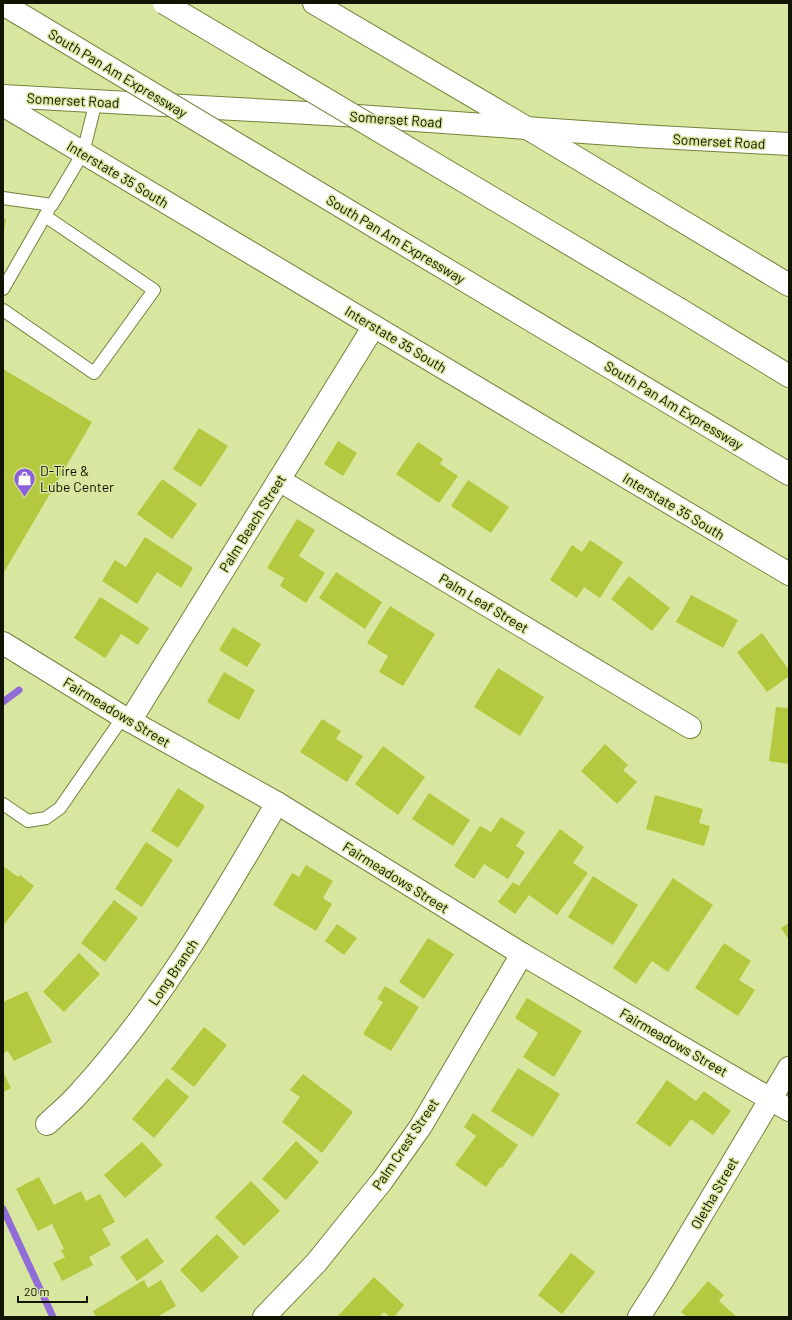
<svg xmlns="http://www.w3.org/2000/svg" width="792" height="1320" font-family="Barlow,sans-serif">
<rect width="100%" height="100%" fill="#d8e79f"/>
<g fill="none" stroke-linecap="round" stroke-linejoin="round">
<!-- stream -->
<g stroke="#916bd7" stroke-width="7">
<polyline points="3,702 19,690"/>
<polyline points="3,1209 53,1317"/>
</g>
</g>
<!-- building -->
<g fill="#b4c93f">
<polygon points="3,219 6,219 4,230 3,230"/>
<polygon points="3,369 92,422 3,574"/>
<polygon points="199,428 228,446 201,487 173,469"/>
<polygon points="338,441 357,453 343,476 324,464"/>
<polygon points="418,442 443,459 440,464 458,476 439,503 396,474"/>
<polygon points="162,479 197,504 172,539 137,514"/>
<polygon points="468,480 509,507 491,533 451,506"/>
<polygon points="297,519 315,530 299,556 325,573 306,603 280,586 284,578 267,568"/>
<polygon points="145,537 193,568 181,588 157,572 137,604 102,581 115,560 126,567"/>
<polygon points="590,540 623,562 600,598 584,587 577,598 550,580 572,545 582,552"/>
<polygon points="336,572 382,602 365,629 319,598"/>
<polygon points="629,576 670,608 652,631 611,599"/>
<polygon points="691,595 738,620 723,648 676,622"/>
<polygon points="100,597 149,628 138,645 121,634 105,658 74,638"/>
<polygon points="390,606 435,634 403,686 379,672 388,656 367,643"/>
<polygon points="233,627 261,644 247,667 219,650"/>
<polygon points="762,633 789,670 789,676 767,692 737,652"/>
<polygon points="498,668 544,697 520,736 474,707"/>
<polygon points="224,672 255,690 239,720 207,702"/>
<polygon points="776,707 789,708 789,764 769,761"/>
<polygon points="322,719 341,731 336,739 363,756 347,782 300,752"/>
<polygon points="605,744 628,765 623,770 637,782 617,804 581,771"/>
<polygon points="383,746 425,777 398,815 355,784"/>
<polygon points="178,788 205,806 178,848 151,831"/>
<polygon points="429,793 470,820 453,846 412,819"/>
<polygon points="655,795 703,809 699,823 710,826 704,846 646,829"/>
<polygon points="501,817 525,832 516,846 525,852 508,879 484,864 474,879 454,866 480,826 491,832"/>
<polygon points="560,829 584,847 573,863 588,873 557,915 529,895 515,914 498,902 513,882 519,886"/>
<polygon points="146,842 173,860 142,907 115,889"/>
<polygon points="306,865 333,881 323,898 332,904 316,931 273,905 292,873 299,877"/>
<polygon points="3,866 18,877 20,875 34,886 3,926"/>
<polygon points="593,876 638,905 613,945 568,917"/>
<polygon points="673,878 713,905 668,972 652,961 636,984 613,968"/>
<polygon points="114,900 138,918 105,962 81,943"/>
<polygon points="789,923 789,940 781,928"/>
<polygon points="337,924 357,938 344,955 325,941"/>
<polygon points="428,938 454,954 424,999 399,982"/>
<polygon points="724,943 751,961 739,980 755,990 738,1016 695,988"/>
<polygon points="79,953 100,974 64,1012 43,992"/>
<polygon points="385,986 419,1007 391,1051 363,1034 383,1002 377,999"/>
<polygon points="27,991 52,1042 14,1061 8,1051 3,1053 3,1002"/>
<polygon points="527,998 582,1031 554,1077 523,1057 538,1033 515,1018"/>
<polygon points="204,1027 227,1045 194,1087 171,1069"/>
<polygon points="518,1068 560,1094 533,1137 491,1111"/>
<polygon points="3,1072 11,1088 3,1092"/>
<polygon points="303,1074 353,1112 322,1153 282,1122 300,1097 290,1090"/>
<polygon points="167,1078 189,1097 154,1138 132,1119"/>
<polygon points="667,1080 696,1101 704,1091 731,1111 713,1135 691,1119 670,1147 636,1123"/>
<polygon points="473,1113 518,1145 502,1168 500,1167 486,1187 455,1165 476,1136 464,1127"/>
<polygon points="296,1141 319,1162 286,1200 262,1179"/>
<polygon points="142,1142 163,1165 125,1198 104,1175"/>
<polygon points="39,1177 54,1205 81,1191 86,1201 100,1194 115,1222 102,1229 111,1245 89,1257 93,1265 62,1281 53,1263 65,1257 61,1250 64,1249 52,1224 38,1231 16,1189"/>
<polygon points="251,1181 280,1211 244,1246 215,1217"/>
<polygon points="217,1234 239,1257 202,1293 180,1270"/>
<polygon points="147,1238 164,1262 137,1281 120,1257"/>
<polygon points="571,1253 595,1272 562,1314 538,1295"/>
<polygon points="374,1277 404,1305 394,1317 390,1317 384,1312 379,1317 340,1317 338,1316"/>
<polygon points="144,1280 148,1288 161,1280 176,1306 157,1317 96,1317 93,1311"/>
<polygon points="708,1281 724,1295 719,1301 737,1317 687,1317 681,1312"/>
</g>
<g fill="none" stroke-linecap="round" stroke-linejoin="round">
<defs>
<g id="lane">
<polyline points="3,198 52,205 83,153 96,101"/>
<polyline points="3,289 49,209"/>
<polyline points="3,310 94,373 154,290 45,216"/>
<polyline points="3,804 28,821 46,818 60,808 123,717"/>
</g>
<g id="street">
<polyline points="279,480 690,727"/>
<polyline points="3,643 123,717 277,803 522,954 789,1110"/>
<polyline points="130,721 374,326"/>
<path d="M47,1124C59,1113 72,1102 82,1090C160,1004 219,903 277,803"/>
<polyline points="264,1317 316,1263 382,1181 421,1126 522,954"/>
<polyline points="639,1317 662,1281 789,1068"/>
</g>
<g id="secondary">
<polyline points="314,3 527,128 789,285"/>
<polyline points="3,96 343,115 640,136 789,144"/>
<polyline points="3,105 789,574"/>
</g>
<g id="highway">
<polyline points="489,295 789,474"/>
<polyline points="679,309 789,376"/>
</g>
</defs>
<!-- lane casing -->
<use href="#lane" stroke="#75813c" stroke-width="14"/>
<!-- street casing -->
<use href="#street" stroke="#75813c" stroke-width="24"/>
<!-- secondary casing -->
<use href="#secondary" stroke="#75813c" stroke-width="24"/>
<!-- highway casing -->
<use href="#highway" stroke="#75813c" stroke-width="24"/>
<!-- lane -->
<use href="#lane" stroke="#fff" stroke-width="12"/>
<!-- street -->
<use href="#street" stroke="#fff" stroke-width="22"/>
<!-- secondary -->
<use href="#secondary" stroke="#fff" stroke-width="22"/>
<!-- highway -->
<use href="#highway" stroke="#fff" stroke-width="22"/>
<defs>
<g id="highway-bridge">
<polyline points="164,3 679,309"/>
<polyline points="3,4 489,295"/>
</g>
</defs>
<!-- highway-bridge casing -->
<use href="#highway-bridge" stroke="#75813c" stroke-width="24" stroke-linecap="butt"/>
<!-- highway-bridge -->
<use href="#highway-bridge" stroke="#fff" stroke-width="22"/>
</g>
<!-- icons -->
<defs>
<symbol id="shop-pin" viewBox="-11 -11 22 30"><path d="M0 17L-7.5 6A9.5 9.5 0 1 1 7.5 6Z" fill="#8d5fd9" stroke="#d8e79f"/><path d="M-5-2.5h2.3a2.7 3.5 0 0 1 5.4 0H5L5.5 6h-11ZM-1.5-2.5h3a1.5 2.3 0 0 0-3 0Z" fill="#fff"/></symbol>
</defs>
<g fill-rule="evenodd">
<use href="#shop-pin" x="12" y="466" width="25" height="34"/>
</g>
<g text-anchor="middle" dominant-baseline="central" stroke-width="3" stroke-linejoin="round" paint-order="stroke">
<!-- street labels -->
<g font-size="14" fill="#101400" stroke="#d8e79f">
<text transform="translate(118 73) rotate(31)">South Pan Am Expressway</text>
<text transform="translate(73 100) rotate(3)">Somerset Road</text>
<text transform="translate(396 119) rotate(4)">Somerset Road</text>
<text transform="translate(719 141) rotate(3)">Somerset Road</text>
<text transform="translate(118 174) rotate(31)">Interstate 35 South</text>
<text transform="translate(396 239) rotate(31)">South Pan Am Expressway</text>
<text transform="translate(396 339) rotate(31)">Interstate 35 South</text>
<text transform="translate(674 405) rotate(31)">South Pan Am Expressway</text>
<text transform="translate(674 506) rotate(31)">Interstate 35 South</text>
<text transform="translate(252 523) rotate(-58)">Palm Beach Street</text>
<text transform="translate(484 603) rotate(31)">Palm Leaf Street</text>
<text transform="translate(117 712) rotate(31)">Fairmeadows Street</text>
<text transform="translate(396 877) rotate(32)">Fairmeadows Street</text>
<text transform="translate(173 972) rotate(-56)">Long Branch</text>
<text transform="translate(674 1042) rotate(30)">Fairmeadows Street</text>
<text transform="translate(405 1144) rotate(-56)">Palm Crest Street</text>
<text transform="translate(714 1193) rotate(-60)">Oletha Street</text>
</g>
<!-- poi labels -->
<g font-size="14" fill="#101400" stroke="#d8e79f" text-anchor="start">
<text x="40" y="470">D-Tire &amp;<tspan x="40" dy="16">Lube Center</tspan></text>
</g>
</g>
<!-- border -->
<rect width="792" height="1320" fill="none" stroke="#101400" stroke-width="8"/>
<!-- scale -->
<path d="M18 1296v6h69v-6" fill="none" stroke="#101400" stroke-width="2"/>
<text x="24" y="1296" font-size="12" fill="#101400" stroke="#d8e79f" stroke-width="3" paint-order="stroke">20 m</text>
</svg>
